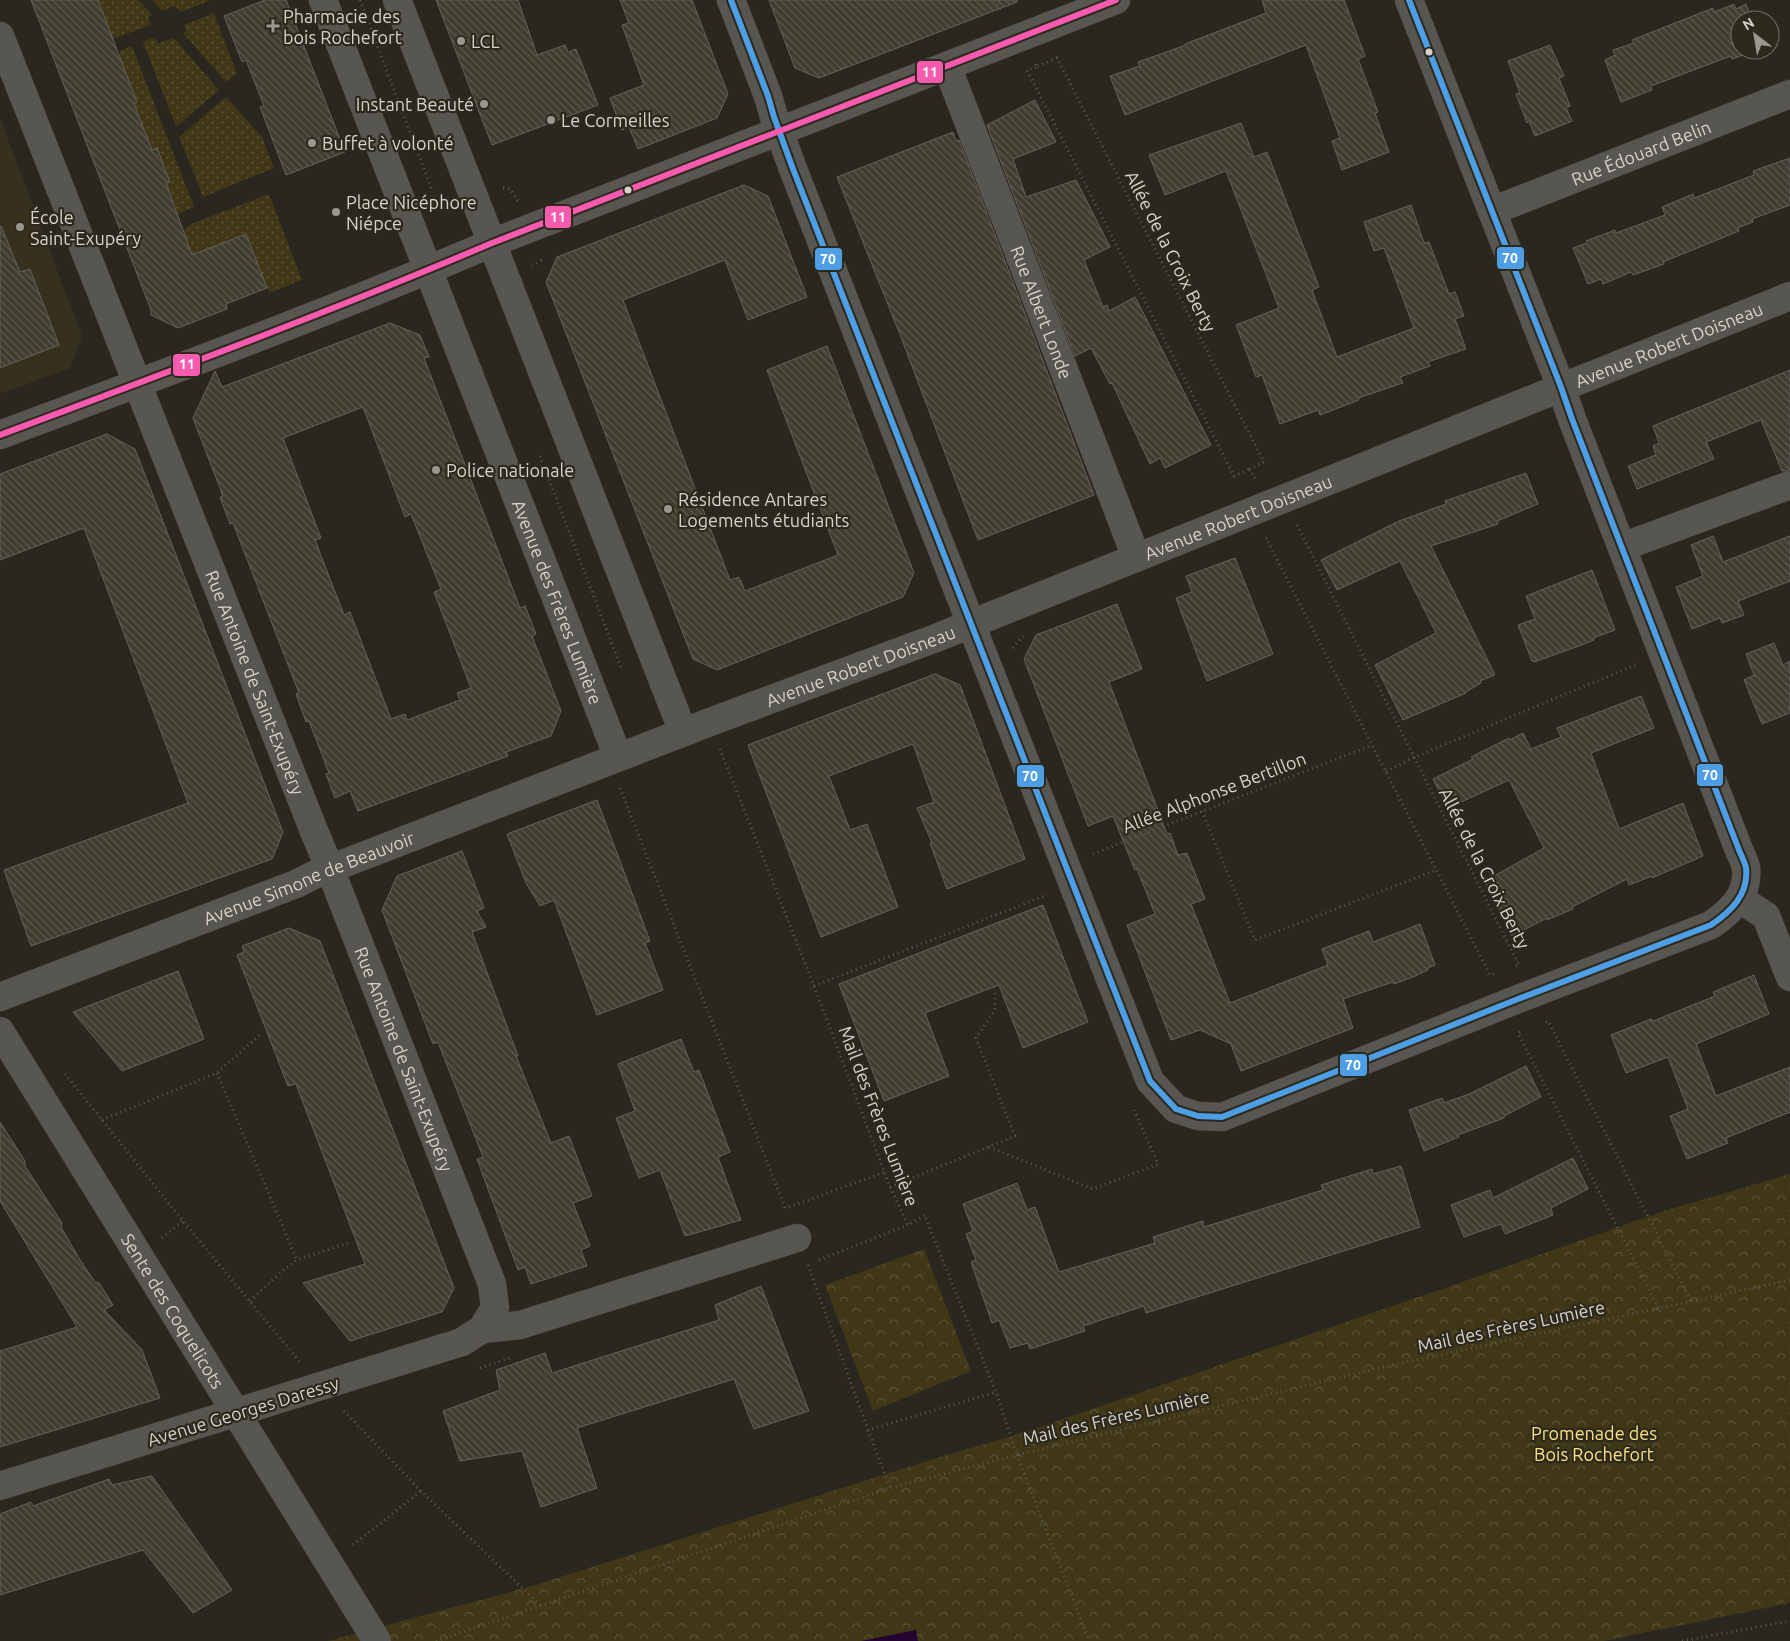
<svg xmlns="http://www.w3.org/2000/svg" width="1790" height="1641" font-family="Ubuntu,sans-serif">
<defs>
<pattern id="grass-dots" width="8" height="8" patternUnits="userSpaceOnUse" patternTransform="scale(1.25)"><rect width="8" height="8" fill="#403716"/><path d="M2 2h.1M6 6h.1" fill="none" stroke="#5b5337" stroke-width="1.8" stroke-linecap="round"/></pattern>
<pattern id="forest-crowns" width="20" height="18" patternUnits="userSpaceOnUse" patternTransform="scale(1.25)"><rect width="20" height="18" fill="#403716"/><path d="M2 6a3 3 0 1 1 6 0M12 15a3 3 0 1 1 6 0" fill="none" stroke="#5b5337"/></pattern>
<pattern id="building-back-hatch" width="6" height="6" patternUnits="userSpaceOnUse" patternTransform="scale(1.25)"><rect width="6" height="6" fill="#413d30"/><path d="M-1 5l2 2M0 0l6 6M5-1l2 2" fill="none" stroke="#5c584d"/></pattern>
</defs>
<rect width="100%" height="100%" fill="#292720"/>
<!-- built -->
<polygon fill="#36311e" points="0,118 82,336 70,368 0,394"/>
<!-- grass -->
<g fill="url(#grass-dots)">
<polygon points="98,0 139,0 152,15 148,17 151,25 110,40 101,16 104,15"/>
<polygon points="152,0 209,0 209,1 181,12 175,6 162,11"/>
<polygon points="214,13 237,74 226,82 183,33 186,31 184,25"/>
<polygon points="155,37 158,43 174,38 219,90 176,127 143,42"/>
<polygon points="132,46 194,207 175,215 173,209 176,208 166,183 169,182 157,148 152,150 134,104 137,102 120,58 120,51"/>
<polygon points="226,97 262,137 274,168 203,197 179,137"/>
<polygon points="269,194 302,280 269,293 246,234 192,255 183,232 191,224"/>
</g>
<!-- forest -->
<g fill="url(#forest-crowns)">
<polygon points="1790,1174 1790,1603 1604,1641 328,1641 532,1586 940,1457 1022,1433 1445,1288 1667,1210"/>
<polygon points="924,1249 971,1371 873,1411 825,1285"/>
</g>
<!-- water -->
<polygon fill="#25042f" points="916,1630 918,1641 861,1641"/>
<!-- building -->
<g fill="url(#building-back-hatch)" stroke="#63625b" fill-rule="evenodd">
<polygon points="31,0 98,0 137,102 134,104 152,150 157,148 170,182 166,183 192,255 246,234 267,288 226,304 227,309 178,328 151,315 151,310"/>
<polygon points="265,0 286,0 345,152 286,175 260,107 264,106 246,60 242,62 224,16"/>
<polygon points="436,0 518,0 537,55 565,45 568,52 576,49 598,105 492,145"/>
<polygon points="620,0 692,0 728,94 717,118 638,149 629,127 622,130 610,98 644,85 622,25 629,23"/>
<polygon points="769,0 1017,0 1017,2 819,78 795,68"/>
<polygon points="1262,0 1344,0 1365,56 1358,59 1378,112 1375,113 1389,152 1342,170 1332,141 1340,138 1306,45 1125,115 1110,76 1140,66 1138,62 1186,45 1185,44 1266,13"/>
<polygon points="1734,4 1736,9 1746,4 1752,20 1740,20 1740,50 1757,50 1732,59 1731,56 1651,86 1652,90 1621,102 1605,60 1615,55 1613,50 1634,43 1632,40 1713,8 1714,12"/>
<polygon points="1550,45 1564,76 1559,78 1570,106 1566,108 1572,121 1535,136 1529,121 1527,123 1516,94 1520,93 1508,61"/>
<polygon points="1035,100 1056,142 1013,159 1026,197 1076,180 1110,247 1084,260 1103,307 1107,305 1109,311 1135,297 1211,445 1165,468 1160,458 1150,464 1112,383 1110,384 1091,348 1075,356 987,125"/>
<polygon points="1241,123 1254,157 1267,152 1319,287 1312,290 1337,357 1414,328 1384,248 1374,251 1364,222 1411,205 1424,243 1429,242 1449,294 1455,292 1464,316 1455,319 1466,349 1428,362 1430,366 1400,377 1403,383 1358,398 1359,400 1320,415 1318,410 1280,424 1262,375 1256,377 1236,325 1279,308 1226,171 1165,195 1149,155"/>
<polygon points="953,132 956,141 959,140 1094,495 978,540 901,337 837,177"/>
<polygon points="1790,158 1790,205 1752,219 1753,222 1737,228 1739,231 1663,262 1664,264 1633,275 1631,272 1603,284 1601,279 1588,284 1573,248 1587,243 1586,241 1615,230 1616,233 1665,215 1662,207 1693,194 1694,198 1754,175 1753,171"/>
<polygon points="744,185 768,196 807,297 748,320 725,260 623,300 730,580 739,577 745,591 838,555 767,370 827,346 914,573 903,597 717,670 693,659 546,282 557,257"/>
<polygon points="1,226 20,272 30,269 59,345 0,368 0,227"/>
<path d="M390,323L420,335L429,357L424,358L520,608L525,606L536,634L532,636L561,711L551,736L506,752L508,756L358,811L350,791L335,798L326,774L329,773L309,721L306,722L296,694L299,693L233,523L230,524L220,497L223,496L193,418L215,371L222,387ZM363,407L405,517L411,514L441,589L434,592L471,688L457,693L460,700L407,720L405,714L391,719L350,612L344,615L315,540L321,538L283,438Z"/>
<polygon points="1790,370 1790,470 1782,471 1761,420 1706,442 1714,459 1637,489 1628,466 1656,455 1653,446 1659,443 1653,426"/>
<polygon points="107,434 135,449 283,832 272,859 31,946 4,870 188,803 84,528 0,560 0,474"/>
<polygon points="1526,473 1538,504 1497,521 1498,524 1431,546 1495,675 1480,681 1481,683 1466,692 1466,693 1403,720 1375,665 1436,633 1400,561 1337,590 1321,560 1399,521 1446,504 1445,501"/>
<polygon points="1713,536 1723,562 1790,536 1790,581 1738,601 1744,615 1722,623 1720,618 1692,629 1676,587 1703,576 1691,545"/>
<polygon points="1235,558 1273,654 1207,681 1176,598 1192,592 1186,576"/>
<polygon points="1592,570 1615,630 1593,638 1594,640 1579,646 1534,662 1534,661 1532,661 1518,625 1535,619 1526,596"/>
<polygon points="1117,604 1142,669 1109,682 1167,834 1170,833 1178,855 1187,853 1205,899 1191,904 1230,1003 1328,965 1322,949 1369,931 1373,942 1420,924 1435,965 1428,968 1428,970 1413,977 1394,984 1393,982 1343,999 1353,1028 1241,1071 1231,1044 1200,1030 1171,1040 1127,925 1155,914 1137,869 1135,870 1113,816 1088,826 1024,659 1036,635"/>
<polygon points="1774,643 1783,665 1790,661 1790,713 1762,724 1744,680 1754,675 1746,654"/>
<polygon points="935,674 960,685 1025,859 947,889 930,843 932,843 917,808 934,802 913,744 829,776 850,830 867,824 898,907 821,937 748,745"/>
<polygon points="1641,696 1654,728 1591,753 1619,829 1683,803 1703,856 1652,878 1652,876 1629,885 1627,879 1572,907 1573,909 1547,920 1547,918 1512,936 1485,881 1544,848 1509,780 1448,808 1433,779 1473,759 1471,757 1509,738 1510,740 1523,733 1531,749 1561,737 1557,728"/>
<polygon points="597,800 650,941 645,943 663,990 597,1015 554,900 540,906 526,883 507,834"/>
<polygon points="462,851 484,908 477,911 486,927 472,932 518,1056 516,1056 551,1143 569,1136 592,1196 573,1203 590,1246 581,1250 587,1266 531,1284 525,1267 518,1270 477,1159 483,1157 438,1042 433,1044 382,910 397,876"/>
<polygon points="1043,905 1088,1022 1023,1048 999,985 925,1013 949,1076 884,1101 839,984"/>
<polygon points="289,928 320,941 454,1288 442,1312 350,1341 303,1283 365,1264 296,1084 288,1086 237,955 244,952 242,946"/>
<polygon points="178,971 204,1039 122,1071 73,1012"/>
<polygon points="1754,975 1769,1014 1696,1044 1716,1096 1790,1067 1790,1112 1726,1138 1728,1143 1687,1159 1670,1116 1688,1109 1668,1057 1626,1073 1611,1035 1651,1019 1653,1021 1715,996 1713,992"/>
<polygon points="681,1039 694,1072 699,1070 730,1152 718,1157 741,1220 685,1236 660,1170 639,1178 616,1118 635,1111 618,1064"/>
<polygon points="1526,1066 1541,1097 1504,1116 1504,1118 1458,1135 1459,1137 1424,1151 1409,1110 1442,1098 1444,1103 1469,1094"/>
<polygon points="0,1122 25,1161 25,1166 62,1223 61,1227 80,1260 95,1282 99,1283 113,1305 104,1310 142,1350 160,1398 0,1447 0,1351 77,1327 0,1201"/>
<polygon points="1573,1158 1588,1189 1551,1208 1553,1215 1505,1234 1501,1224 1464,1237 1451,1205 1490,1190 1493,1198"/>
<polygon points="1401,1166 1420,1227 1146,1313 1144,1306 1083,1326 1085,1331 1030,1349 1028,1343 1010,1348 999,1320 992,1323 971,1262 976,1260 966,1234 973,1231 963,1204 1017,1183 1027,1210 1035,1207 1059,1272 1155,1243 1153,1237 1203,1221 1204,1227 1323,1190 1321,1185 1372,1169 1373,1174"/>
<polygon points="761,1286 809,1411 754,1429 734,1379 577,1428 597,1488 541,1507 522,1451 460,1461 443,1411 500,1390 496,1370 545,1353 552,1373 719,1320 715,1305"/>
<polygon points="152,1476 232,1590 193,1613 143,1550 0,1595 0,1514 31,1502 33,1506 109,1479 112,1485"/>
</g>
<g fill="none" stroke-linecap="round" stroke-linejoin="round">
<defs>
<g id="street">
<path id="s1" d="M323,0L618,757"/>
<polyline points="397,0 683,732"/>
<path d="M731,0L768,96L774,117L793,169L1150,1081L1176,1109L1198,1116L1222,1117L1518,999L1711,925C1730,912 1749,895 1746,868C1745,862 1741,855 1739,850L1572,419L1561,387L1409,0"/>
<path id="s2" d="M0,36L314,831L330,869L492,1284L495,1308L482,1329L462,1342L0,1486"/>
<path id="s3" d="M947,66L1136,557"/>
<path id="s4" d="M1492,211L1790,94"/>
<path d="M0,435C165,373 330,312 492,243L1116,0"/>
<polyline points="1622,547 1790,485"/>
<polyline points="1740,899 1766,916 1790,977"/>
<path id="s5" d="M0,997L296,884L314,875L718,719L936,638L1790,296"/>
<path id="s6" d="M0,1031L377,1641"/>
<polyline points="482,1329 520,1325 797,1238"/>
</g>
</defs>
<!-- street casing -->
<use href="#street" stroke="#44433c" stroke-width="29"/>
<!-- path -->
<g stroke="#595751" stroke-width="3" stroke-dasharray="1 4" stroke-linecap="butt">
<polyline points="360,0 432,190"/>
<polyline points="995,0 1000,8 1004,10"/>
<polyline points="1036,64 1036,67 1057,58 1264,462 1250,469 1255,479"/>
<polyline points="1036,67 1027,70 1234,476 1250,469"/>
<polyline points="503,188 510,189 518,201"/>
<polyline points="532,266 541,260 540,256"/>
<polyline points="540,456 622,670"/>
<polyline points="1297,525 1519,965 1516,966"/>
<polyline points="1267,538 1266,538 1490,975 1494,974"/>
<polyline points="1013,648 1023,636"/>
<polyline points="720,749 814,986 890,1187 908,1225 925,1215 932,1234 996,1392 1017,1455 1370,1370 1790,1280"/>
<polyline points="1386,771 1415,757 1635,665"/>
<polyline points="620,788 786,1210"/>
<polyline points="1202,811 1255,940 1436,870"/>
<polyline points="1093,854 1372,745"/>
<polyline points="814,986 1047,895"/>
<polyline points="1546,1022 1548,1021 1691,1301"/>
<polyline points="1520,1032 1518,1033 1659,1309"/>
<polyline points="217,1073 297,1260"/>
<polyline points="65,1074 183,1221 300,1362"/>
<polyline points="102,1120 217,1073 262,1033"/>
<polyline points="989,1147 1093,1189 1158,1164 1134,1110"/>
<polyline points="890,1187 1015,1136 976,1038 995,1010 995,989"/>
<polyline points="789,1207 885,1172"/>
<polyline points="162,1238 183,1221"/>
<polyline points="819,1260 908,1225"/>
<polyline points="808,1265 868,1430 996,1392"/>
<polyline points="250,1301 281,1272 297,1260 351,1242"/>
<polyline points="480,1368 510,1358"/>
<polyline points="344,1411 421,1491 540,1605"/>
<polyline points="868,1430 890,1488"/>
<polyline points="353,1545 421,1491"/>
<polyline points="436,1641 890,1488 1017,1455 1089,1641"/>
<polyline points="1682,1641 1790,1621"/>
</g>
<!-- street -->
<use href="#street" stroke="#585650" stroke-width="28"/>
<defs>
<path id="bus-1" d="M731,0L768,96L774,117L793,169L1150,1081L1176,1109L1198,1116L1222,1117L1518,999L1711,925C1730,912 1749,895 1746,868C1745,862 1741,855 1739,850L1572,419L1561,387L1409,0"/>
<path id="bus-2" d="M0,435C165,373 330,312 492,243L1116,0"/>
</defs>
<!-- bus-1 casing -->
<use href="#bus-1" stroke="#2d291c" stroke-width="10"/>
<!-- bus-2 casing -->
<use href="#bus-2" stroke="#2d291c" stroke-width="10"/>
<!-- bus-1 -->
<use href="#bus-1" stroke="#4d9ee5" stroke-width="6"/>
<!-- bus-2 -->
<use href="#bus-2" stroke="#f75aaf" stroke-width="6"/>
</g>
<!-- markers -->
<g fill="#99978f" stroke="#2d291c" stroke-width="2">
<path d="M270.5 18.5h5v5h5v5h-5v5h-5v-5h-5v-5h5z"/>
<circle cx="461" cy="41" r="5"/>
<circle cx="484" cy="104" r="5"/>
<circle cx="551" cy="120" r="5"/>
<circle cx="312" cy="143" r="5"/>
<circle cx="336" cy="212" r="5"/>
<circle cx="20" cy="227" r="5"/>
<circle cx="436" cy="470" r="5"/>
<circle cx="668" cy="509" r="5"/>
</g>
<g fill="#d5d3cb" stroke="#2d291c" stroke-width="2">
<circle cx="1429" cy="52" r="4.5"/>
<circle cx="628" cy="190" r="4.5"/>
</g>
<g text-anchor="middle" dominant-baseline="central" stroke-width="4.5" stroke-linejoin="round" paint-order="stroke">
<!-- poi labels -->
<g font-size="18" fill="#d5d3cb" stroke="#2d291c" text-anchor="start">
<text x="283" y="16">Pharmacie des<tspan x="283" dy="21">bois Rochefort</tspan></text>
<text x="471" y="41">LCL</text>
<text x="474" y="104" text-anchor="end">Instant Beauté</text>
<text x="561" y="120">Le Cormeilles</text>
<text x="322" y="143">Buffet à volonté</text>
<text x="346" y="202">Place Nicéphore<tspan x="346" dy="21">Niépce</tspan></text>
<text x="30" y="217">École<tspan x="30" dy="21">Saint-Exupéry</tspan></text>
<text x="446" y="470">Police nationale</text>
<text x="678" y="499">Résidence Antares<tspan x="678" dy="21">Logements étudiants</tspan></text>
</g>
<!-- street labels -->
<g font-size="18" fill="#d5d3cb" stroke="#2d291c">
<text stroke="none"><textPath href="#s4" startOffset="160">Rue Édouard Belin</textPath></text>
<text transform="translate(1171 251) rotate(63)">Allée de la Croix Berty</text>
<text stroke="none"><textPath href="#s3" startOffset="264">Rue Albert Londe</textPath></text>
<text stroke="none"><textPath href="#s5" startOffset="1792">Avenue Robert Doisneau</textPath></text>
<text stroke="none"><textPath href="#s5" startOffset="1328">Avenue Robert Doisneau</textPath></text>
<text stroke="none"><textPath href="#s1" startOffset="646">Avenue des Frères Lumière</textPath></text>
<text stroke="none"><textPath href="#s5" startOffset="922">Avenue Robert Doisneau</textPath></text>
<text stroke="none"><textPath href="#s2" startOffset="695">Rue Antoine de Saint-Exupéry</textPath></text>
<text transform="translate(1214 792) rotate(-21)">Allée Alphonse Bertillon</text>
<text transform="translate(1485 868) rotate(63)">Allée de la Croix Berty</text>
<text stroke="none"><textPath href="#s5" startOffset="331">Avenue Simone de Beauvoir</textPath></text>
<text stroke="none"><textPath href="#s2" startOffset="1100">Rue Antoine de Saint-Exupéry</textPath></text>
<text transform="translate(879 1116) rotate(69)">Mail des Frères Lumière</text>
<text stroke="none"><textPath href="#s6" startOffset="329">Sente des Coquelicots</textPath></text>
<text transform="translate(1511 1326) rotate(-12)">Mail des Frères Lumière</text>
<text transform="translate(243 1411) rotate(-17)">Avenue Georges Daressy</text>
<text transform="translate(1116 1417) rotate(-13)">Mail des Frères Lumière</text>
</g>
<!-- park labels -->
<g font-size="18" fill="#fbe07f" stroke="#2d291c">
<text x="1594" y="1433">Promenade des<tspan x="1594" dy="21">Bois Rochefort</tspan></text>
</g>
</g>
<g stroke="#2d291c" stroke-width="2">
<rect x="916" y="60" width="28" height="24" rx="5" fill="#f75aaf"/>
<rect x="544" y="205" width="28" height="24" rx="5" fill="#f75aaf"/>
<rect x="1496" y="246" width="29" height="24" rx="5" fill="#4d9ee5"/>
<rect x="814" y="247" width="29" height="24" rx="5" fill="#4d9ee5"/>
<rect x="172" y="353" width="29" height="24" rx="5" fill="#f75aaf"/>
<rect x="1696" y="763" width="28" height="24" rx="5" fill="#4d9ee5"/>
<rect x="1016" y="764" width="29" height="24" rx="5" fill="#4d9ee5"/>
<rect x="1339" y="1053" width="29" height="24" rx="5" fill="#4d9ee5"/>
</g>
<g font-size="14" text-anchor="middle" font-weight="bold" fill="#fff">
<text x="930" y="77">11</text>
<text x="558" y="222">11</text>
<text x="1510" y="263">70</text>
<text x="828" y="264">70</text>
<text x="187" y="369">11</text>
<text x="1710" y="780">70</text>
<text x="1030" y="781">70</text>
<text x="1353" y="1070">70</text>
</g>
<!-- north arrow -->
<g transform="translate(1755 35) rotate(329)"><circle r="24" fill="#2d291c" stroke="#706d62"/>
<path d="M0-4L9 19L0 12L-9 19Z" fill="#99978f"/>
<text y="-8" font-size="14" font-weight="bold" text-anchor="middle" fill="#d5d3cb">N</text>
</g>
</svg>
